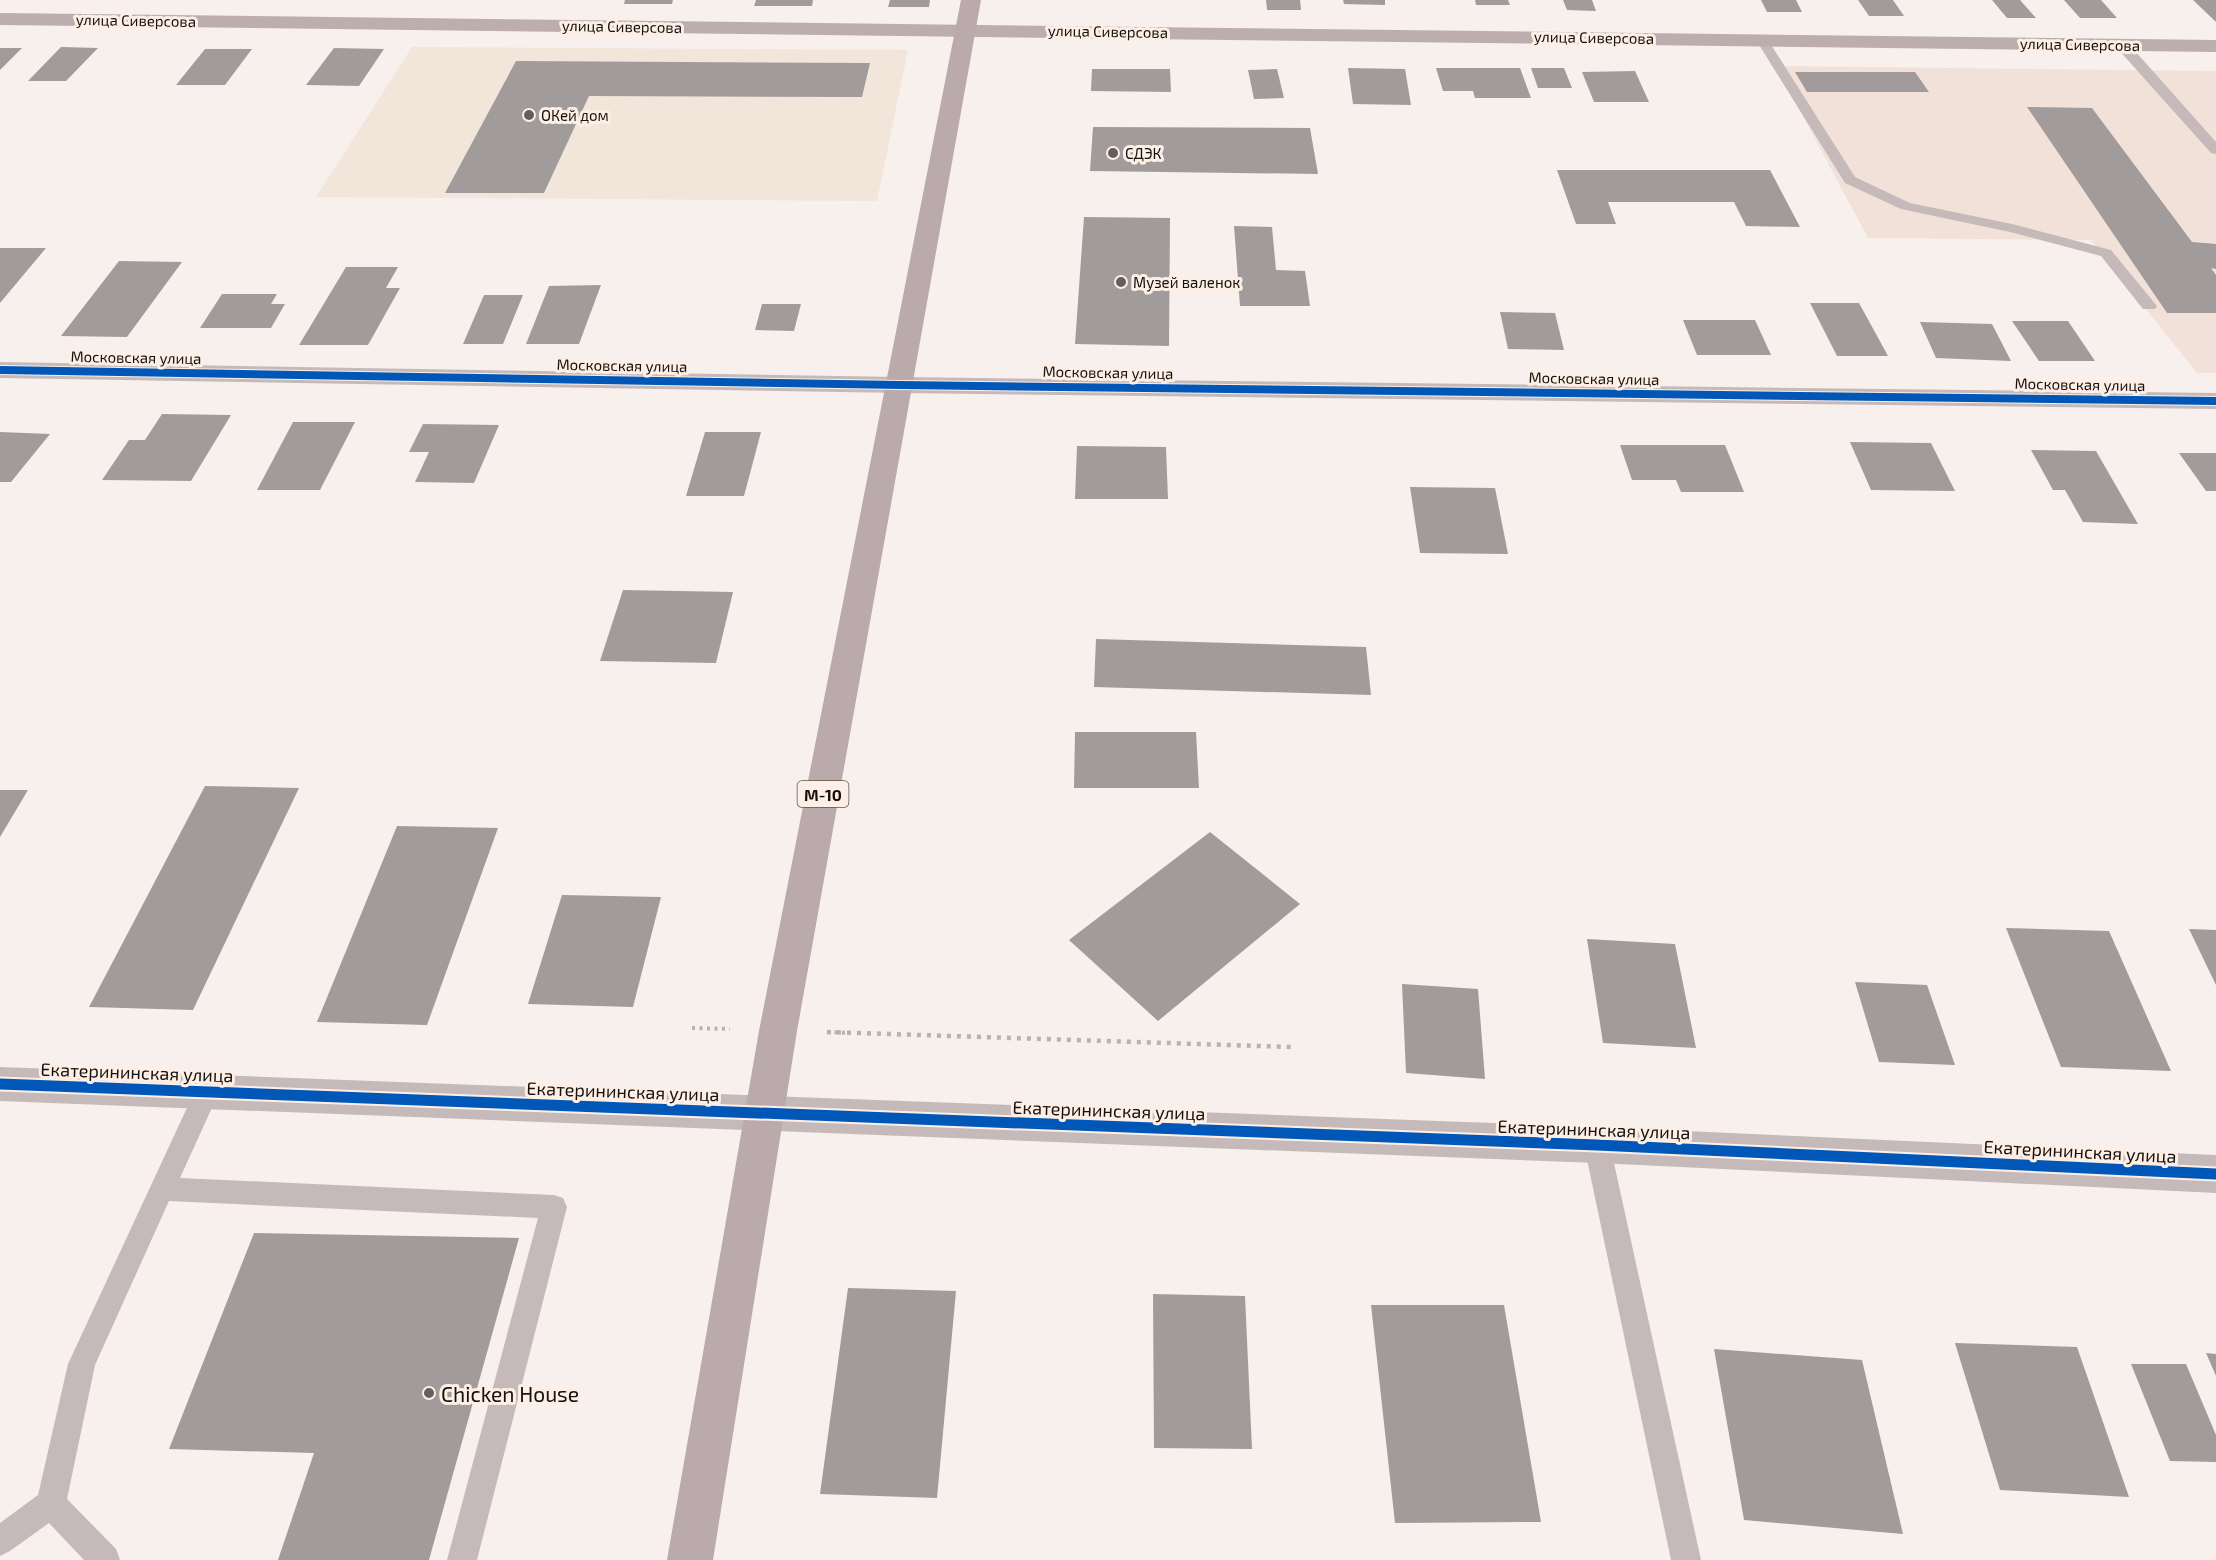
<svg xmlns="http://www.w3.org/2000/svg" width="2216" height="1560" font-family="'Exo 2',sans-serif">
<rect width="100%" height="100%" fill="#f8f0ec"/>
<!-- commercial -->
<polygon fill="#f2e6da" points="412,47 908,50 877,201 316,197"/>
<!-- built -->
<polygon fill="#f1e1d9" points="1776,66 2216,71 2216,373 2197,373 2091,240 1868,238"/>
<!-- building -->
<g fill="#a19b9b">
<polygon points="625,0 673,0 672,4 624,4"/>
<polygon points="756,0 813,0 812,6 754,6"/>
<polygon points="890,0 930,0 929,7 888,7"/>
<polygon points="1266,0 1300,0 1301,10 1267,10"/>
<polygon points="1343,0 1385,0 1385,5 1344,4"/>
<polygon points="1475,0 1508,0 1510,5 1476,5"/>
<polygon points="1563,0 1592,0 1596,11 1567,10"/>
<polygon points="1761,0 1796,0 1802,12 1767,12"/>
<polygon points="1858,0 1893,0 1904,16 1869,16"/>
<polygon points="1992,0 2020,0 2036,18 2007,18"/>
<polygon points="2064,0 2101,0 2117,18 2080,18"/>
<polygon points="2193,0 2216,0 2216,22"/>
<polygon points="61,47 98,48 66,81 28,81"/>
<polygon points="0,48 22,48 0,70"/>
<polygon points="334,48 384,49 359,86 306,85"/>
<polygon points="205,49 252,49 225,85 176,85"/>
<polygon points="516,61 870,63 862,97 589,96 544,193 445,193"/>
<polygon points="1348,68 1405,69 1411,105 1353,104"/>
<polygon points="1436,68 1520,68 1531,98 1475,98 1473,91 1443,91"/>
<polygon points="1531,68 1564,68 1572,88 1538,88"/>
<polygon points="1092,69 1170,69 1171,92 1091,91"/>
<polygon points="1277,69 1284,98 1254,99 1248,70"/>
<polygon points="1635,71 1649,102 1594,102 1582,72"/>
<polygon points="1795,72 1915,72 1929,92 1807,92"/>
<polygon points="2027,107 2092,108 2192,242 2216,244 2216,269 2211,268 2216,275 2216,313 2167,313"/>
<polygon points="1093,127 1310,128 1318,174 1090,171"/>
<polygon points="1557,170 1770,170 1800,227 1746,226 1734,202 1608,202 1616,224 1576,224"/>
<polygon points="1084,217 1170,218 1169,346 1075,344"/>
<polygon points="1234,226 1272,227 1276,270 1305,271 1310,306 1240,306"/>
<polygon points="0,248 46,248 0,303"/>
<polygon points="119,261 182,262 127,337 61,336"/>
<polygon points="346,267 398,267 386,288 400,288 368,345 299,345"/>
<polygon points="601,285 579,344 526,344 549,286"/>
<polygon points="222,294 277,294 271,304 285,304 271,328 200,328"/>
<polygon points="484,295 523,295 503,344 463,344"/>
<polygon points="1810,303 1859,303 1888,356 1837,356"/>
<polygon points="762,304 801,304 794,331 755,330"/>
<polygon points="1500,312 1555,313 1564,350 1508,349"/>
<polygon points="1683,320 1755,320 1771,355 1697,355"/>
<polygon points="2012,321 2068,321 2095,361 2039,361"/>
<polygon points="1920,322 1992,324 2011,361 1936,358"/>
<polygon points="162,414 231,415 191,481 102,480 129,440 145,440"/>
<polygon points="293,422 355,422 320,490 257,490"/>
<polygon points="423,424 499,425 474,483 415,482 429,452 409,452"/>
<polygon points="0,432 50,434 11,482 0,482"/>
<polygon points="705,432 761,432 744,496 686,496"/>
<polygon points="1850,442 1931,443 1955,491 1871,490"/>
<polygon points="1620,445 1725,445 1744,492 1681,492 1676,480 1632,480"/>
<polygon points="1077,446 1166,447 1168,499 1075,499"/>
<polygon points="2031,450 2096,451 2138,524 2083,522 2065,490 2053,490"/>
<polygon points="2179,453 2216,453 2216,491 2206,491"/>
<polygon points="1410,487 1495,488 1508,554 1420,553"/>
<polygon points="623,590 733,592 716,663 600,661"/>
<polygon points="1096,639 1366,647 1371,695 1094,687"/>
<polygon points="1075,732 1196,732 1199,788 1074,788"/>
<polygon points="205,786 299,788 193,1010 89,1007"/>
<polygon points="0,790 28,790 0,837"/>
<polygon points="397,826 498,828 427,1025 317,1022"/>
<polygon points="1210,832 1300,904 1158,1021 1069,940"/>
<polygon points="562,895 661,897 633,1007 528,1004"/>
<polygon points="2006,928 2109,931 2171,1071 2061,1067"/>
<polygon points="2189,929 2216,930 2216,985"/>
<polygon points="1587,939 1675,944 1696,1048 1603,1043"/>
<polygon points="1855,982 1927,985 1955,1065 1879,1062"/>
<polygon points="1402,984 1478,989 1485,1079 1406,1073"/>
<polygon points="254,1233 519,1238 429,1560 278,1560 314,1453 169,1449"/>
<polygon points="848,1288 956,1291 937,1498 820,1494"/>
<polygon points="1153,1294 1245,1296 1252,1449 1154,1448"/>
<polygon points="1371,1305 1504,1305 1541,1522 1395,1523"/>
<polygon points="1955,1343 2077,1347 2129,1497 2000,1490"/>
<polygon points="1714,1349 1862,1360 1903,1534 1744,1520"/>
<polygon points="2206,1353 2216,1354 2216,1376"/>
<polygon points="2131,1364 2186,1364 2216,1435 2216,1462 2170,1461"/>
</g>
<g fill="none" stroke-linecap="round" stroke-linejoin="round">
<!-- path-far1 -->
<g stroke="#bab1b0" stroke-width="4" stroke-dasharray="3 4.5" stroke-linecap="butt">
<polyline points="692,1028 730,1029"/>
<polyline points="827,1032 850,1033"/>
</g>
<!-- path -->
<polyline stroke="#bab1b0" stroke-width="4.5" stroke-dasharray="4 6" stroke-linecap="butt" points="827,1032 1291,1047"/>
<!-- lane -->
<g fill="#c5bab9" fill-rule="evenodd">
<polygon points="1762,36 1768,40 1855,177 1910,203 2012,224 2111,250 2157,306 2155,309 2143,309 2101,256 2010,232 1901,209 1845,183 1756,40"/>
<polygon points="2122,41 2127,42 2216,142 2216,154 2211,153 2117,48 2116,45"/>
<polygon points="208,1079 217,1082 220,1090 180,1178 554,1195 563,1198 567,1207 477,1560 447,1560 538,1218 169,1201 95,1365 67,1499 116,1549 120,1560 84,1560 49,1523 10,1551 0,1556 0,1523 38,1495 68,1364 199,1082"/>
<polygon points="1597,1134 1606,1137 1610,1145 1701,1560 1671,1560 1584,1145 1588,1137"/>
</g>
<!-- street -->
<g fill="#c5bab9" fill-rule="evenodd">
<polygon points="0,362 901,377 2216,393 2216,409 901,393 0,378"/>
<polygon points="0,1067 1597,1127 2216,1155 2216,1193 1597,1163 0,1101"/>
</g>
<!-- secondary -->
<polygon fill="#bcaead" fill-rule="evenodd" points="0,13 2216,40 2216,52 0,25"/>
<!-- highway -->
<polygon fill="#baaaab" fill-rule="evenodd" points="961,0 981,0 797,1031 713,1560 667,1560 759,1031"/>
<defs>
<polyline id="cycleway-far1" points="0,370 901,385 2216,401"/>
<polyline id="cycleway" points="0,1084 1597,1145 2216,1174"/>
</defs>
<!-- cycleway-far1 casing -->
<use href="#cycleway-far1" stroke="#feefe6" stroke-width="10"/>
<!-- cycleway casing -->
<use href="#cycleway" stroke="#feefe6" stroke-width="15"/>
<!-- cycleway-far1 -->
<use href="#cycleway-far1" stroke="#0057b8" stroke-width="8"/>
<!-- cycleway -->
<use href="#cycleway" stroke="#0057b8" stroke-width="11"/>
</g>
<!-- markers -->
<g fill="#645f5c" stroke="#feefe6" stroke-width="2">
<circle cx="529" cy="115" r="6"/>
<circle cx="1113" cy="153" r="6"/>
<circle cx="1121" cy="282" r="6"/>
<circle cx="429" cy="1393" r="6"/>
</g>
<g text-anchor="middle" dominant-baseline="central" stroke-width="6" stroke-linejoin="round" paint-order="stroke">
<!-- far-street labels -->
<g font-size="15" fill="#15110e" stroke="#feefe6">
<text transform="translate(136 20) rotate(1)">улица Сиверсова</text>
<text transform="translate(622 26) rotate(1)">улица Сиверсова</text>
<text transform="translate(1108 31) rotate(1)">улица Сиверсова</text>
<text transform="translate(1594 37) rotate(1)">улица Сиверсова</text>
<text transform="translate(2080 44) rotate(1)">улица Сиверсова</text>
<text transform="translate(136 357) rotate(1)">Московская улица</text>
<text transform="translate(622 365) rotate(1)">Московская улица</text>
<text transform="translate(1108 372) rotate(1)">Московская улица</text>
<text transform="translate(1594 378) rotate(1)">Московская улица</text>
<text transform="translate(2080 384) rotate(1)">Московская улица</text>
</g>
<!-- far-poi labels -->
<g font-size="15" fill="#15110e" stroke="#feefe6" text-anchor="start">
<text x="541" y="115">ОКей дом</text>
<text x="1125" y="153">СДЭК</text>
<text x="1133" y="282">Музей валенок</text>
</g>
<!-- shield labels -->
<rect fill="#feefe6" stroke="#5b544f" stroke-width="1.5" x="797.5" y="781" width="51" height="26" rx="4.5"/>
<g font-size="16" font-weight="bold" fill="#15110e">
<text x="823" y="794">М-10</text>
</g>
<!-- street labels -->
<g font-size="18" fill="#15110e" stroke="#feefe6">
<text transform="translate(137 1072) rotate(2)">Екатерининская улица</text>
<text transform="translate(623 1091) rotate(2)">Екатерининская улица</text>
<text transform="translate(1109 1110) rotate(2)">Екатерининская улица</text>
<text transform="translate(1594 1129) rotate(2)">Екатерининская улица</text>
<text transform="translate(2080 1151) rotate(3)">Екатерининская улица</text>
</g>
<!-- near-poi labels -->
<g font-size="21" fill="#15110e" stroke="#feefe6" text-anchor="start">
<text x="441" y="1393">Chicken House</text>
</g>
</g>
</svg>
